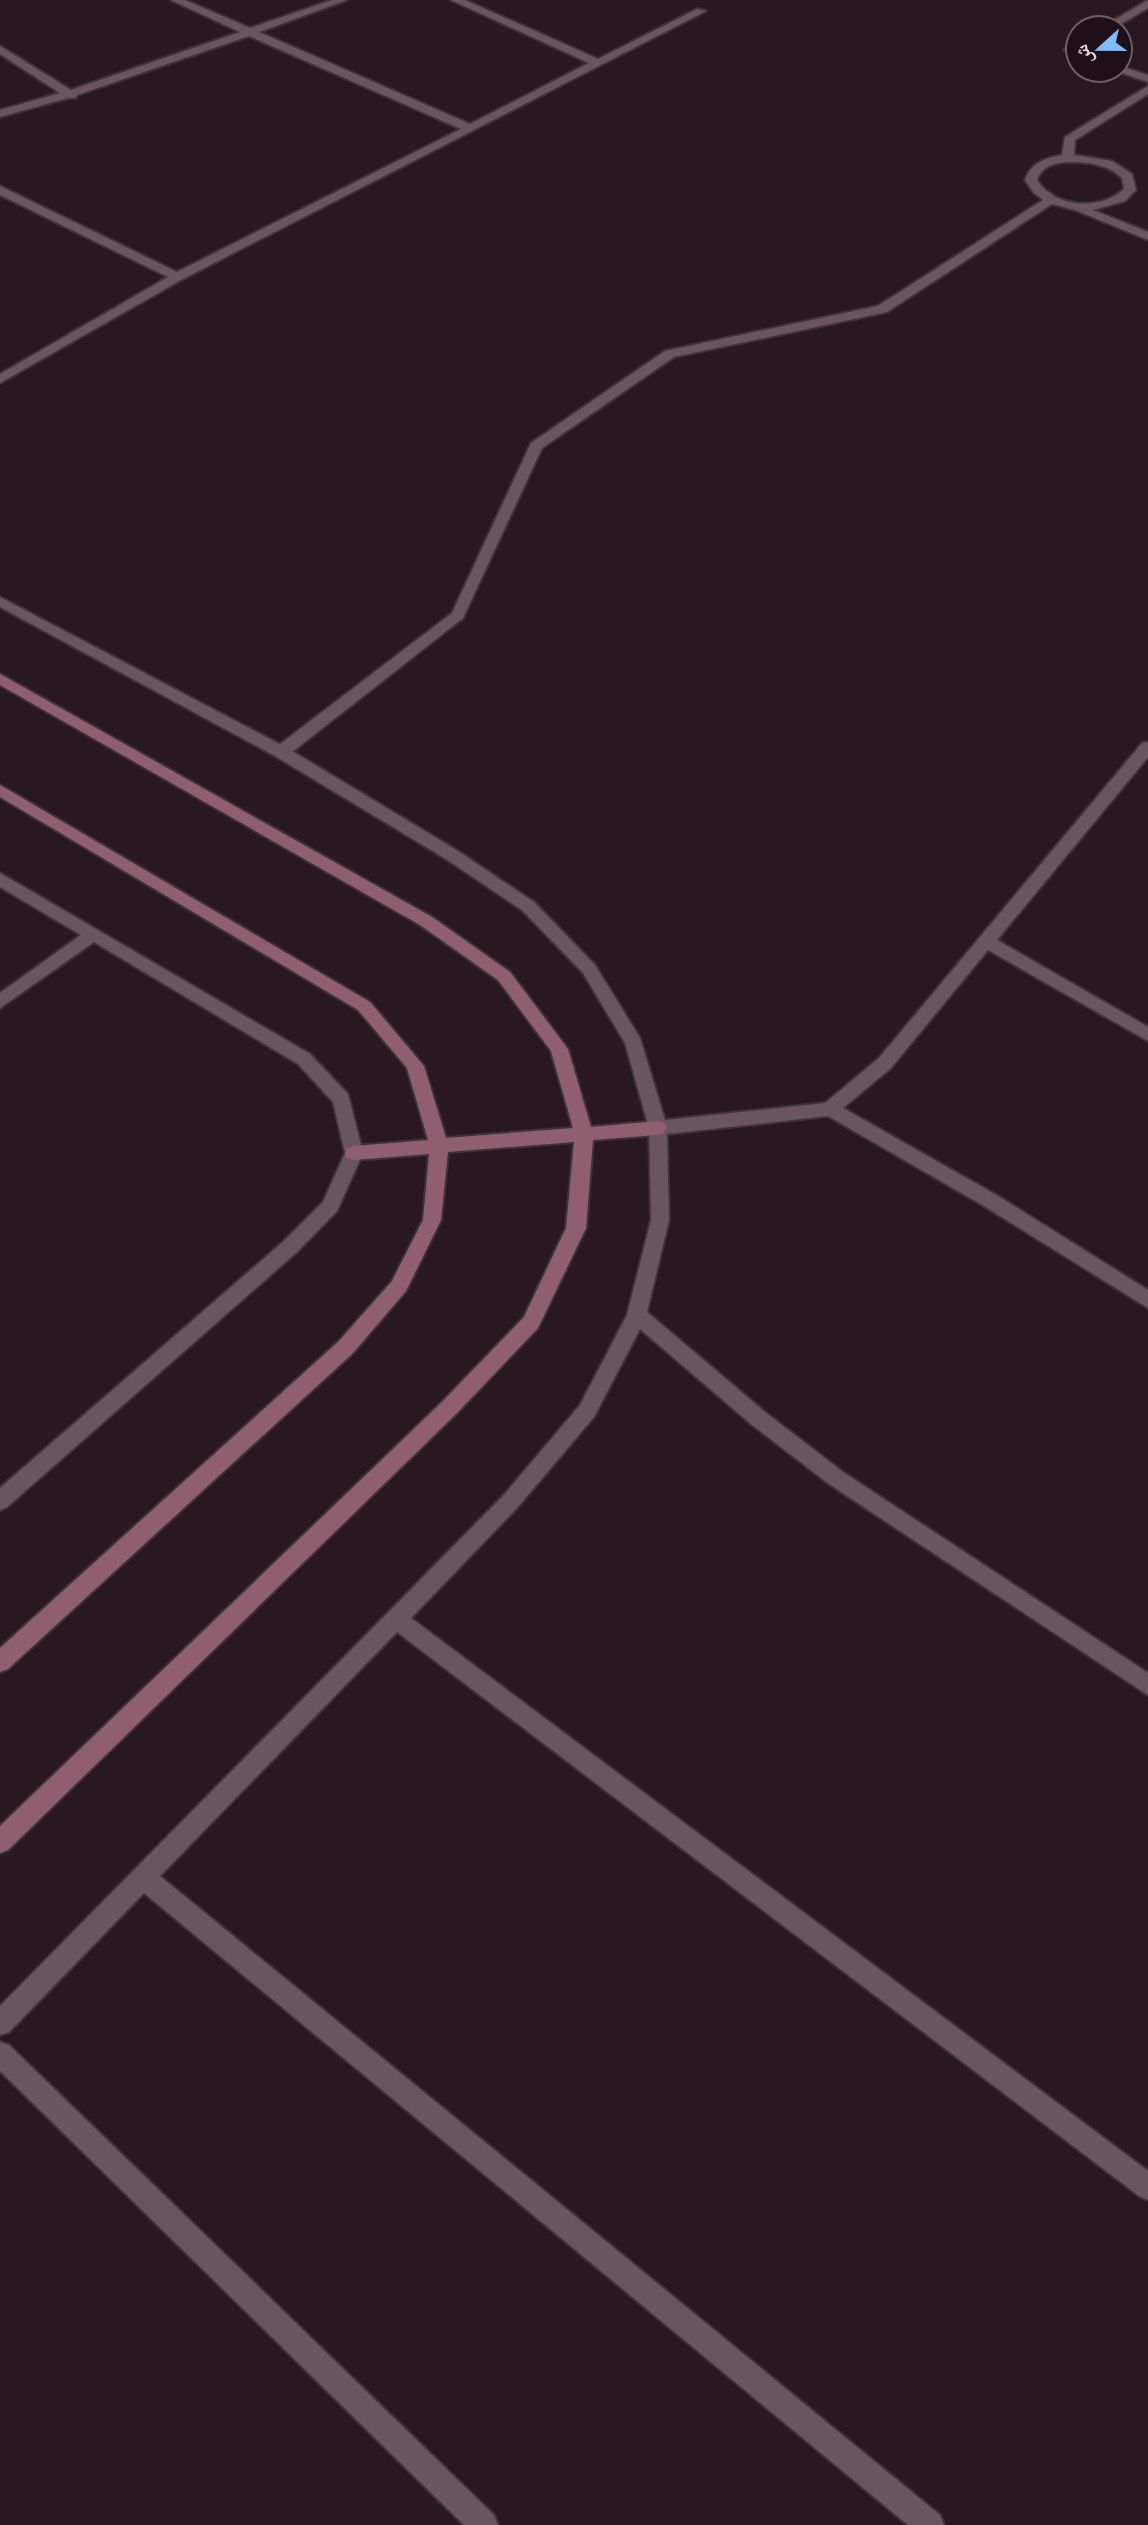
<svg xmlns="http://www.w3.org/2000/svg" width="1148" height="2525" font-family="Commissioner,'Noto Naskh Arabic',sans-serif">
<rect width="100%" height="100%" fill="#291821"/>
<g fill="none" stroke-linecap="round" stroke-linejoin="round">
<defs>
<g id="service">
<polygon points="1148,0 1148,8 1114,28 1101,28"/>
<polygon points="1078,42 1078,56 1064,50"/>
<polygon points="1120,66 1148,75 1148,82 1116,71 1120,70"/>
<path d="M1148,86V94L1075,140L1074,155L1112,161L1132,174L1136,190L1125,201L1093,210L1148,232V240L1075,210L1052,204L887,312L674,357L542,448L463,618L287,756H275L273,752L275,748L452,613L531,443L665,351L878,306L1043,200L1034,193L1025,180C1031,163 1045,158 1062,155L1065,137ZM1068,162C1088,162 1107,164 1122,178L1124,189C1100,211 1055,208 1037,180C1042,166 1054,163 1068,162Z"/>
</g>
<g id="minor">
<polygon points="171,0 185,0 250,28 332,0 347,0 259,32 470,124 589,63 451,0 465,0 598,59 697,9 706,11 181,280 0,383 0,374 168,277 0,195 0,186 177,272 461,129 249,36 77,95 76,98 68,98 0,117 0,110 60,93 0,54 0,46 71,90 240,32"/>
<polygon points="0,597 287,748 458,851 534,902 595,965 640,1038 665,1120 825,1103 879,1058 1142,743 1148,742 1148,757 997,940 1148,1027 1148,1041 988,950 891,1068 843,1108 998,1196 1148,1290 1148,1308 984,1206 828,1116 667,1134 669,1220 647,1312 765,1412 843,1472 1148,1673 1148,1695 829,1484 751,1424 640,1329 594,1417 517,1508 411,1618 1148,2171 1148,2200 1139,2196 397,1632 160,1876 940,2515 944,2525 908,2525 144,1893 9,2032 0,2035 0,2006 503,1496 580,1405 627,1315 651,1220 649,1128 625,1043 583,973 522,910 446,859 275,756 0,607"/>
<polygon points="0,873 310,1054 348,1094 363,1153 337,1211 298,1251 7,1507 0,1510 0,1488 284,1241 323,1202 345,1153 333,1102 298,1064 94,942 0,1008 0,993 81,935 0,887"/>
<polygon points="0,2042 9,2045 494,2515 498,2525 464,2525 0,2071"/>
</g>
<polygon id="secondary" points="0,674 432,917 510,972 568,1049 591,1127 658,1121 664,1123 667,1128 664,1133 658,1135 593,1140 586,1228 538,1328 457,1413 8,1850 0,1853 0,1826 443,1401 524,1317 566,1228 574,1142 448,1152 441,1220 406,1291 353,1353 8,1669 0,1672 0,1648 339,1341 392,1281 423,1220 429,1154 354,1160 347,1158 345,1153 347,1148 354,1146 428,1140 407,1068 358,1010 0,797 0,785 370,1002 424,1066 446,1138 573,1128 551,1051 498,980 420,925 0,685"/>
</defs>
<!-- service casing -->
<use href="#service" stroke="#3f3239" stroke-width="4"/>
<!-- minor casing -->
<use href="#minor" stroke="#3f3239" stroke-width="4"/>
<!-- secondary casing -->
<use href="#secondary" stroke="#3f3239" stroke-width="4"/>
<!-- service -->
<use href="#service" fill="#69545f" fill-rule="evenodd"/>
<!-- minor -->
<use href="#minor" fill="#69545f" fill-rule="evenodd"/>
<!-- secondary -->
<use href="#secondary" fill="#8f5f6f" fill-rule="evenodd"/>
</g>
<!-- north arrow -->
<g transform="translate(1099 49) rotate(249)"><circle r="33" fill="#1f0f18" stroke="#6e5f67" stroke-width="2"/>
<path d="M0-5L12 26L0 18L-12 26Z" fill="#7fbdfa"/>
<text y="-10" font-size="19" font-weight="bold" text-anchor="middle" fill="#e4d7dd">ش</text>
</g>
</svg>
